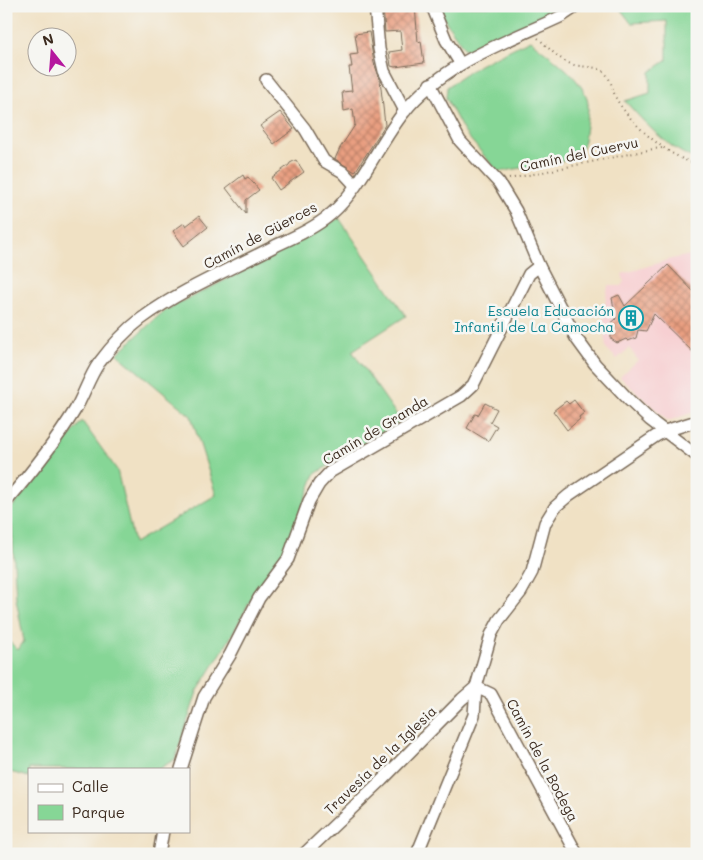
<svg xmlns="http://www.w3.org/2000/svg" width="703" height="860" font-family="Mali,sans-serif">
<defs>
<pattern id="building-cross-hatch" width="8" height="8" patternUnits="userSpaceOnUse" patternTransform="scale(1.25)"><rect width="8" height="8" fill="#e99f81"/><path d="M0 0l8 8M0 8l8-8" fill="none" stroke="#be8269"/></pattern>
</defs>
<rect width="100%" height="100%" fill="#f6f6f2"/>
<filter id="ink" filterUnits="userSpaceOnUse"><feTurbulence type="fractalNoise" baseFrequency=".02" numOctaves="2"/><feDisplacementMap in="SourceGraphic" scale="10" xChannelSelector="R" yChannelSelector="G"/><feConvolveMatrix kernelMatrix="1 2 1 2 8 2 1 2 1" color-interpolation-filters="sRGB"/></filter>
<filter id="wash" filterUnits="userSpaceOnUse"><feTurbulence type="fractalNoise" baseFrequency=".0096" numOctaves="4" result="noise"/><feDisplacementMap in="SourceGraphic" scale="20" xChannelSelector="R" yChannelSelector="G"/><feGaussianBlur stdDeviation="1.12" result="paint"/><feColorMatrix in="noise" values="0 0 0 0 0 0 0 0 0 0 0 0 0 0 0 0 0 1.4 0 .05"/><feComposite in="paint" operator="in"/></filter>
<g filter="url(#wash)">
<rect width="100%" height="100%" fill="#f0e1c4"/>
<!-- built -->
<polygon fill="#f7cfd1" points="697,254 697,411 668,421 620,377 638,360 629,348 617,359 606,348 603,323 606,297 608,286 621,286 624,281 622,274 671,259"/>
<!-- green -->
<g fill="#86d696" stroke="#60805a">
<polygon points="438,6 563,6 466,51 438,10"/>
<path d="M618,6H697V159C671,152 643,121 625,101L650,93V72L667,60V21L631,23Z"/>
<path d="M530,40C549,56 578,74 587,98C590,108 586,123 585,133C583,148 582,154 567,160L498,172L464,132L446,98L447,87L479,65Z"/>
<polygon points="339,218 406,316 352,351 401,421 315,474 283,557 253,596 228,642 197,692 175,759 159,769 29,769 29,777 6,771 6,638 18,650 24,641 16,599 12,525 6,519 6,515 82,421 117,470 134,543 216,495 191,416 117,354 164,311 287,249"/>
</g>
<g id="blocks">
<!-- building -->
<g fill="url(#building-cross-hatch)">
<polygon points="390,6 415,6 418,42 421,41 424,63 395,67 391,66 389,52 402,50 400,31 385,32 383,7"/>
<polygon points="369,32 374,63 380,79 385,125 355,172 335,159 340,148 355,125 353,109 344,111 342,92 352,91 349,67 352,67 350,55 358,54 355,34"/>
<polygon points="280,112 294,129 274,144 260,126"/>
<polygon points="296,160 304,172 279,190 271,178 289,165 290,163"/>
<polygon points="243,175 245,179 248,177 259,190 246,200 246,214 226,188"/>
<polygon points="199,216 208,227 184,246 173,231 184,223 186,226"/>
<polygon points="668,265 697,295 697,356 654,314 646,331 638,330 636,338 628,341 626,339 617,343 611,339 611,333 609,329 611,327 609,325 616,319 612,298 619,295 625,306"/>
<polygon points="574,400 584,413 579,417 580,419 567,430 553,411 566,401 569,404"/>
<polygon points="485,403 497,409 490,422 497,426 488,441 467,428 475,414 478,415"/>
</g>
</g>
</g>
<g filter="url(#ink)">
<use href="#blocks" fill-opacity="0" stroke="#7a6a58" stroke-width="1"/>
<g fill="none" stroke-linecap="round" stroke-linejoin="round">
<defs>
<g id="street">
<polyline points="375,6 379,49 384,71 405,111"/>
<polyline points="432,6 446,40 460,63"/>
<polyline points="266,80 305,129 324,161 343,172 355,185"/>
<polyline points="430,84 460,141 499,183 516,211 539,266 576,338 595,364 629,400 650,420 697,456"/>
<path d="M6,502C31,473 55,443 75,410C84,395 89,377 99,363C111,347 125,331 141,319C182,289 231,269 275,246C294,237 315,228 331,214C361,188 379,143 404,112C444,62 507,42 562,16L577,6"/>
<polyline points="476,687 491,694 577,854"/>
<polyline points="181,769 204,697 230,655 259,598 288,559 309,501 319,484 330,472 461,396 473,385 529,274 539,266"/>
<polyline points="159,854 163,831"/>
<polyline points="304,854 382,780 462,699 476,687"/>
<polyline points="417,854 474,715 476,687 491,635 499,620 521,592 532,572 545,523 555,507 569,495 656,436 665,431 697,421"/>
</g>
</defs>
<!-- street casing -->
<use href="#street" stroke="#7a6a58" stroke-width="14"/>
<!-- path -->
<g stroke="#7a6a58" stroke-width="2" stroke-dasharray="1 4" stroke-linecap="butt">
<path d="M538,38C548,47 558,59 571,64C581,68 596,65 604,72C612,79 612,91 617,100C632,125 668,157 697,164"/>
<polyline points="509,179 653,149 663,148"/>
</g>
<!-- street -->
<use href="#street" stroke="#fff" stroke-width="11"/>
</g>
</g>
<!-- icons -->
<defs>
<symbol id="building-ring" viewBox="-11 -11 22 22"><circle r="9.5" fill="#f6f6f2" stroke="#0f9aa8" stroke-width="1.5"/><path d="M-4-6H4V6H1V3H-1V6H-4ZM-2.5-4.3h1.7v1.8h-1.7ZM.8-4.3h1.7v1.8H.8ZM-2.5-1h1.7V.8h-1.7ZM.8-1h1.7V.8H.8Z" fill="#0f9aa8"/></symbol>
</defs>
<g fill-rule="evenodd">
<use href="#building-ring" x="617" y="304" width="28" height="28"/>
</g>
<g text-anchor="middle" dominant-baseline="central" stroke-width="5" stroke-linejoin="round" paint-order="stroke">
<!-- street labels -->
<g font-size="14" fill="#3b2a1e" stroke="#f6f6f2">
<text transform="translate(579 154) rotate(-12)">Camín del Cuervu</text>
<text transform="translate(260 235) rotate(-28)">Camín de Güerces</text>
<text transform="translate(375 430) rotate(-31)">Camín de Granda</text>
<text transform="translate(380 760) rotate(-44)">Travesía de la Iglesia</text>
<text transform="translate(543 760) rotate(62)">Camín de la Bodega</text>
</g>
<!-- culture labels -->
<g font-size="14" fill="#0d838f" stroke="#f6f6f2" text-anchor="end">
<text x="614" y="310">Escuela Educación<tspan x="614" dy="16">Infantil de La Camocha</tspan></text>
</g>
</g>
<!-- margin -->
<rect width="703" height="860" fill="none" stroke="#f6f6f2" stroke-width="25"/>
<!-- legend -->
<rect x="28" y="768" width="162" height="65" fill="#f6f6f2" stroke="#aba49d"/>
<rect x="38" y="784" width="25" height="8" fill="#ffffff" stroke="#aba49d"/>
<text x="72" y="792" font-size="15" fill="#3b2a1e">Calle</text>
<rect x="38" y="805" width="25" height="15" fill="#86d696" stroke="#aba49d"/>
<text x="72" y="818" font-size="15" fill="#3b2a1e">Parque</text>
<!-- north arrow -->
<g transform="translate(52 52) rotate(343)"><circle r="24" fill="#f6f6f2" stroke="#aba49d"/>
<path d="M0-4L9 19L0 12L-9 19Z" fill="#b5179e"/>
<text y="-8" font-size="14" font-weight="bold" text-anchor="middle" fill="#3b2a1e">N</text>
</g>
</svg>
